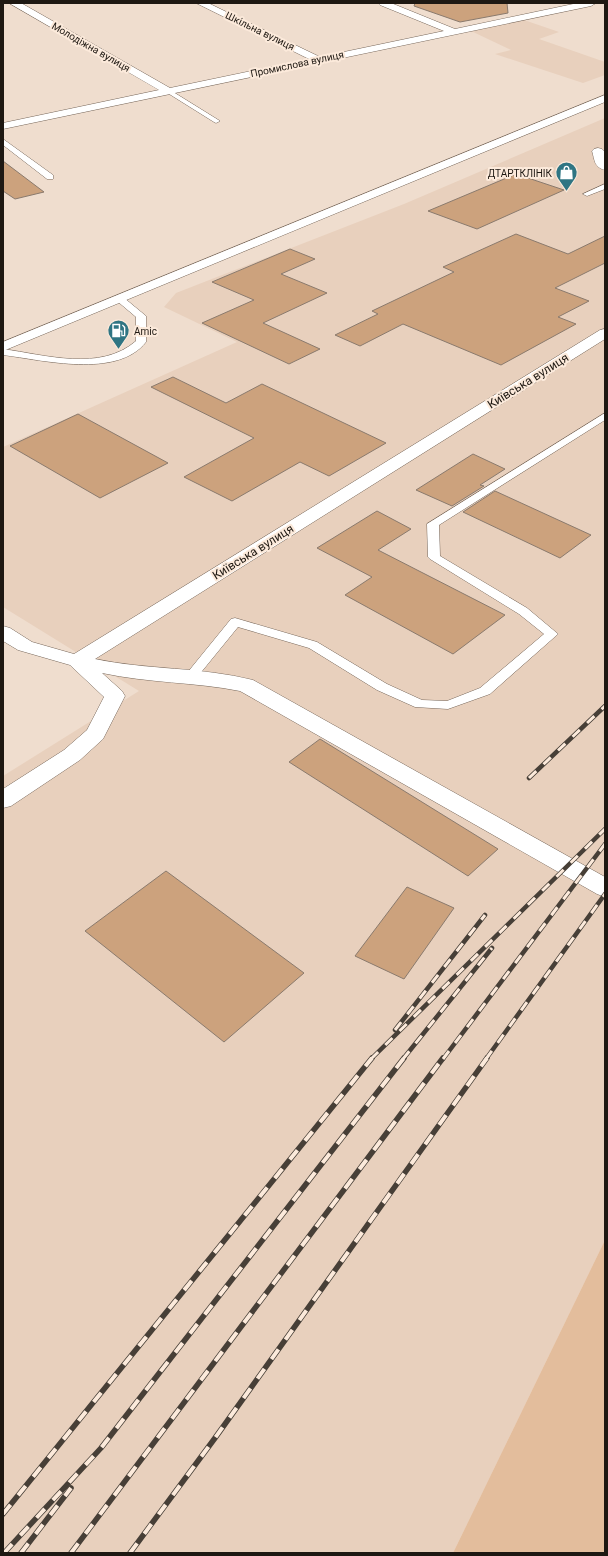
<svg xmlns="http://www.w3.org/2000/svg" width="608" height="1556" font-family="Roboto,sans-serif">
<rect width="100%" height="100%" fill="#efddce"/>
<!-- built -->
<g fill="#e8d0bd">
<polygon points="524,20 559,32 539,39 605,62 605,75 583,83 495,54 511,50 471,31"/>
<polygon points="605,118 605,1240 453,1553 3,1553 3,776 139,691 3,607 3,447 237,342 164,307 176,293 404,204"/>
</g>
<!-- green -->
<polygon fill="#e3bd9c" points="605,1240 605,1553 453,1553"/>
<!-- building -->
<g fill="#cca27d" stroke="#8a7a6d">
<polygon points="415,3 507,3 508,13 460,22 414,6"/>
<polygon points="3,161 44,192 15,199 3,191"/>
<polygon points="516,174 564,190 477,229 428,211"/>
<polygon points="516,234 568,254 605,236 605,263 555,288 589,301 558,317 576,324 501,365 403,324 360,346 335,335 378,314 372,311 454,272 443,267"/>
<polygon points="290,249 315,259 281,274 327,293 263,323 320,349 289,364 202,323 254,300 212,282"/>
<polygon points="173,377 226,403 262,384 386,443 329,476 300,462 232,501 184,477 254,438 151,387"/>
<polygon points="78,414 168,463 100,498 10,446"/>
<polygon points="473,454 505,469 480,485 484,486 452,506 416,490"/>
<polygon points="495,491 591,535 560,558 463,512"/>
<polygon points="377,511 411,529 378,550 505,615 453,654 345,595 372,577 317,548"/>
<polygon points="320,739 498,849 468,876 289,762"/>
<polygon points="166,871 304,973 224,1042 85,931"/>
<polygon points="407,887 454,908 404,979 355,956"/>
</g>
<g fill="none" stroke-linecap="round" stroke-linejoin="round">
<defs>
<g id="lane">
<polygon points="166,90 170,90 220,121 216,123 214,122 166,92"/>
<polygon points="3,139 53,175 53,179 47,179 3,145"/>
<polygon points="605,184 605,189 587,196 583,194"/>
<path d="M120,296L123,297L146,316V342C117,379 43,360 3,355V349C46,355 100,372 136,341V317L117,301L116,299Z"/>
<polygon points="605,413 605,420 439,525 440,556 527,608 558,634 490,694 448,709 415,707 377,690 309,648 238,627 194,681 189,682 184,681 183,678 231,619 235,618 317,642 387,684 422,700 447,701 480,688 544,634 519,614 430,559 428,557 427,524"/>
</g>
<g id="street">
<polygon points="9,3 21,3 170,88 309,59 196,3 208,3 320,57 444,31 380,5 378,3 391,3 455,29 578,3 596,3 591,6 3,129 3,123 159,90"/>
<path d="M598,148L602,149L604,151L605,170C594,167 595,161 592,151L594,149Z"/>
<path d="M605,329V339L95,659C147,670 202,667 253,680L605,877V897L597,894L240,691C195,682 148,683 102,673L122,691L125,696L103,739L80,760L11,806L3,808V789L64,750L87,730L104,697L70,665L18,650L3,641V626L10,628L32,642L74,654L600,330Z"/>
</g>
<polygon id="secondary" points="605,95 605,102 3,351 3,342"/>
</defs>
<!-- lane casing -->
<use href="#lane" stroke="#77675a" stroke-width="1"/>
<!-- street casing -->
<use href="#street" stroke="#77675a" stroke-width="1"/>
<!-- secondary casing -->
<use href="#secondary" stroke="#77675a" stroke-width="1"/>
<!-- lane -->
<use href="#lane" fill="#fff" fill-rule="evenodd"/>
<!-- street -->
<use href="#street" fill="#fff" fill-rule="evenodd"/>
<!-- secondary -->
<use href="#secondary" fill="#fff" fill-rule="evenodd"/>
<defs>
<g id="rail-far1">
<polyline points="529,778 605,706"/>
<polyline points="395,1030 485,915"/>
<polyline points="371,1059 605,829"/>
<polyline points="403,1059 492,948"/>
<polyline points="443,1059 605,844"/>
<polyline points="486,1059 605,894"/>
</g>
<g id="rail">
<polyline points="3,1514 372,1058"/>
<polyline points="4,1553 101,1448 404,1058"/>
<polyline points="21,1553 71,1488"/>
<polyline points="71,1553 443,1058"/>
<polyline points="130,1553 215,1438 487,1058"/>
</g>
</defs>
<!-- rail-far1 casing -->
<use href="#rail-far1" stroke="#473f37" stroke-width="4.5"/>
<!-- rail casing -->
<use href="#rail" stroke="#473f37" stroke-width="5.5"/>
<!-- rail-far1 -->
<use href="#rail-far1" stroke="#fceadb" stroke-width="3" stroke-dasharray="10" stroke-linecap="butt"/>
<!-- rail -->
<use href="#rail" stroke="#fceadb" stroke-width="4" stroke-dasharray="12" stroke-linecap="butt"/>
</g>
<!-- icons -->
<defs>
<symbol id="shop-pin" viewBox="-11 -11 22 30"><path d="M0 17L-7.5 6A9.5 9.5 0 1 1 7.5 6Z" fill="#2f7583" stroke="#fceadb"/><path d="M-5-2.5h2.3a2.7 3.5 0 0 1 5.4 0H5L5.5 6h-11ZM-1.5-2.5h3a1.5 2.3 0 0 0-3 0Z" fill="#fff"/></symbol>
<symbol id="fuel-pin" viewBox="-11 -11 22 30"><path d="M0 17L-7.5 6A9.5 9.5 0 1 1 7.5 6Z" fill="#2f7583" stroke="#fceadb"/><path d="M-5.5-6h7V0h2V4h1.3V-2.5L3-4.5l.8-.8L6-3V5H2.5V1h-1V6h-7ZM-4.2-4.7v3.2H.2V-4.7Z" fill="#fff"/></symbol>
</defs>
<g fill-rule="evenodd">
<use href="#shop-pin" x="554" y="160" width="25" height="34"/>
<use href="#fuel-pin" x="106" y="318" width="25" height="34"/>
</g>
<g text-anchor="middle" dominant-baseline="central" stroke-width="4" stroke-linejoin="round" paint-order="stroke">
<!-- far-street labels -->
<g font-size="10" fill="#1e1812" stroke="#fceadb">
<text transform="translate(260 31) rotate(26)">Шкільна вулиця</text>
<text transform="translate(91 47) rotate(30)">Молодіжна вулиця</text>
<text transform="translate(297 64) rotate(-12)">Промислова вулиця</text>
</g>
<!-- far-poi labels -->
<g font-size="10" fill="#1e1812" stroke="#fceadb" text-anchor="end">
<text x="552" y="173">ДТАРТКЛІНІК</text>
<text x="134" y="331" text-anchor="start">Amic</text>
</g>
<!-- street labels -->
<g font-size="12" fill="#1e1812" stroke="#fceadb">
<text transform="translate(528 381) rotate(-32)">Київська вулиця</text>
<text transform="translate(253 552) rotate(-32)">Київська вулиця</text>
</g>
</g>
<!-- border -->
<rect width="608" height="1556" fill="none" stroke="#1e1812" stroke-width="8"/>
</svg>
